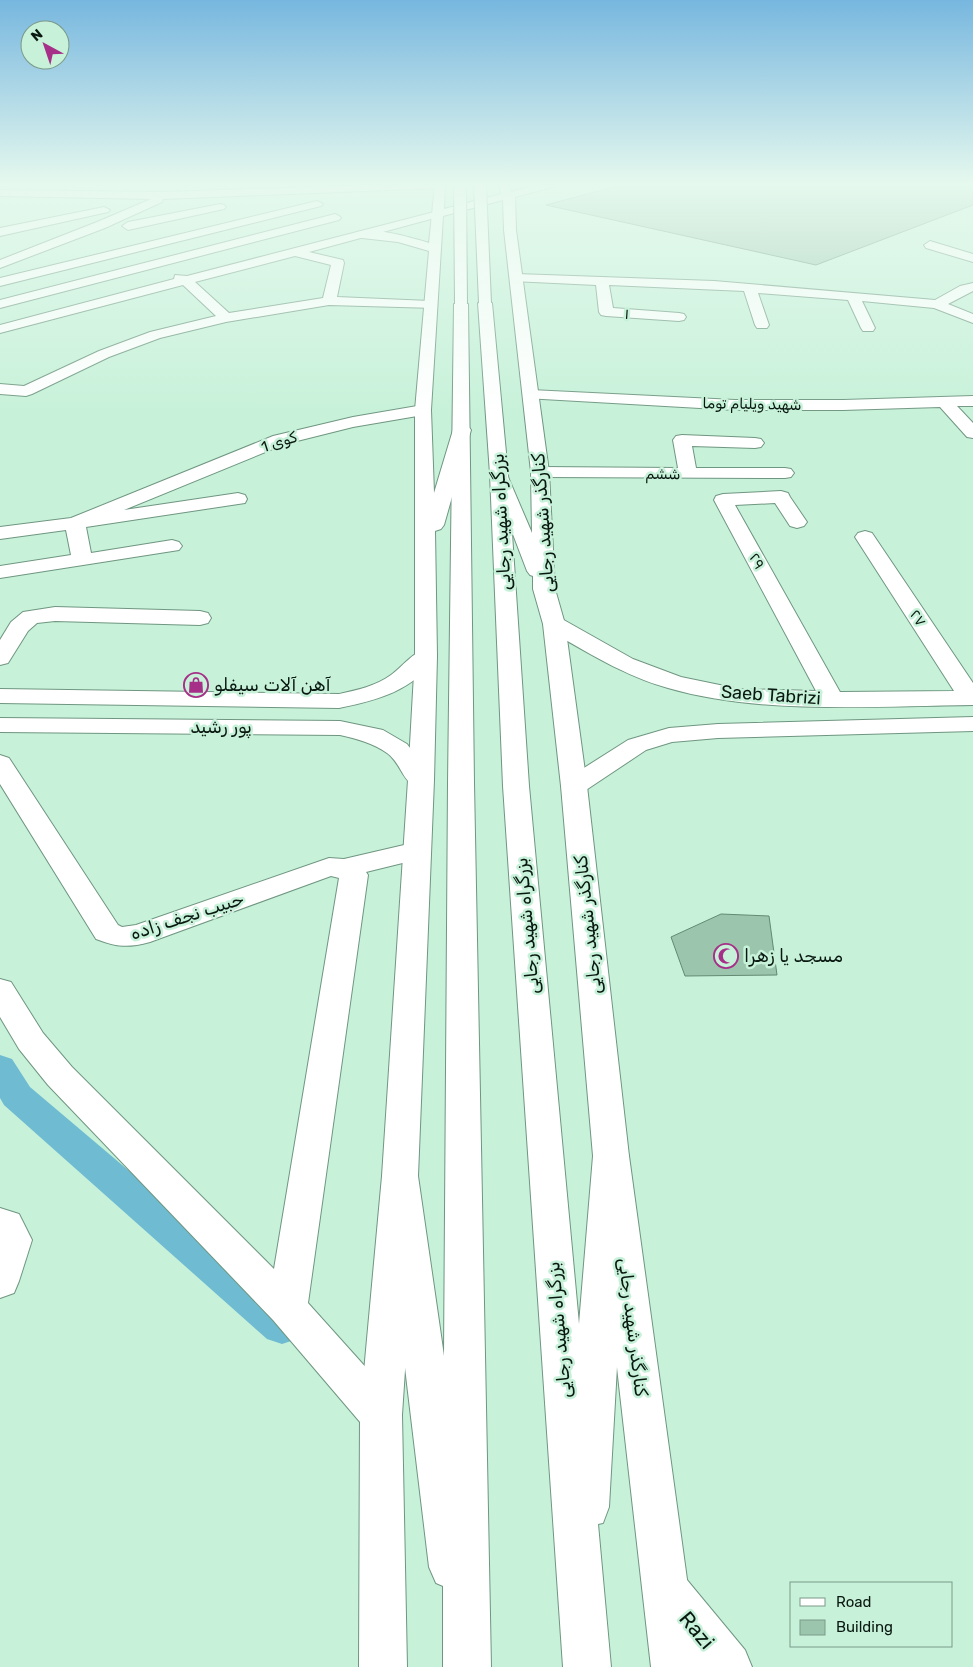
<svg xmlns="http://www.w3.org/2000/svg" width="973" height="1667" font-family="Rubik,Cairo,sans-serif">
<rect width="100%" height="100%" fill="#c7f1d9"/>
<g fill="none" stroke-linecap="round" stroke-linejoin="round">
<!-- canal -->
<polygon fill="#6fbbd2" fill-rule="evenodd" points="0,1055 12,1059 30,1087 297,1313 303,1326 297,1339 282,1344 267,1339 4,1105 0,1098"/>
</g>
<!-- building -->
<g fill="#9cc5ad" stroke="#638a74">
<polygon points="621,185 973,185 973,205 816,265 546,205"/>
<polygon points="721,914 769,916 777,975 685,976 671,937"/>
</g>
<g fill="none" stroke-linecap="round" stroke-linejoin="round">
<defs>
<g id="minor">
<polygon points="365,185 445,185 440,188 163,199 162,202 105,228 0,268 0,260 97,222 151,199 0,196 0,190 165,192"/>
<polygon points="317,201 323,204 321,206 0,286 0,278"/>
<polygon points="220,204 224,205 226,207 224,209 128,230 122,226 128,222"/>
<polygon points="104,207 110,210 108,212 0,236 0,228"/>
<path d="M438,211L442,212L444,214L442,216L309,252L343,260L344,263L337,297L430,301L435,302L437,305L435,308L329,305L226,322L160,338L109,357L32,394L26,396L0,394V384L24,386L99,351L150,332L216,316L183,285L0,333V325L174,279L175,275L187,276ZM295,256L331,265L323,298L229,313L195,282Z"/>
<polygon points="335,214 339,216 341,218 339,220 0,308 0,300"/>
<polygon points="930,241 973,254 973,262 926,248 924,245"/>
<polygon points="517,274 714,281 935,300 960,286 973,283 973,291 948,304 973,314 973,323 934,308 862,301 875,328 873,331 863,331 861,328 848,300 758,293 769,325 767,328 757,328 755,325 744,291 609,285 613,308 679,313 684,314 686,317 684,320 679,321 606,316 601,315 599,312 596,285 512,281 510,278"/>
<polygon points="531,390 735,400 843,400 973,396 973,406 957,406 973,423 973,438 967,437 940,407 843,410 735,410 525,398 523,395 525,392"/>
<polygon points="423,405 429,406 431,410 429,414 353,427 285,444 124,510 238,493 245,495 247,499 245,503 86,527 91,553 172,540 179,542 182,546 179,550 0,578 0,566 71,555 66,530 0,539 0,527 71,518 273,436 353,417"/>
<polygon points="682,435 755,438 761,439 764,443 761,447 755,448 692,446 696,468 785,468 791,469 794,473 791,477 785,478 540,477 534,476 531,472 534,468 540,467 678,468 673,440 676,436"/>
<path d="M781,491L788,493L790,497L807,522L804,526L797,528L790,526L775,503L735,505L840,692L954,691L855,537L858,533L865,531L872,533L973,683V705C876,706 761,715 668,688C624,676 586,651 546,629L543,624L546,619L554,617L562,619L633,659L681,677L739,689L816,691L714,500L716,496L723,494Z"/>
<polygon points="55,607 200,611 208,613 211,618 208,623 200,625 55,621 37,623 28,631 8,663 0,665 0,640 11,622 23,612"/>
<path d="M426,649L434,651L437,656C413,691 378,700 339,708L0,703V689L339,694C357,690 376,686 391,675C403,666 412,653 426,649Z"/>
<polygon points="973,717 973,731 718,738 672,742 646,750 583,792 574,794 565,792 561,786 565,780 628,740 669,728 718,724"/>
<path d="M0,718L340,721L383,730L407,744L434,780L430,786C402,792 405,766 387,753C373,743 357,739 340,735L0,732Z"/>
<path d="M0,755L9,758L118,925L122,927L136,925L329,858L344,859L417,842L427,845L431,851L427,857L366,872L368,875L308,1303L396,1401L402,1415L396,1429L381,1435L366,1429L273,1320L48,1085L19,1049L0,1017V979L11,982L43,1033L72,1067L274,1269L339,878L331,876L150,942C128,948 117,947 96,939L0,784Z"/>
<polygon points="0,1208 19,1214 32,1240 19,1281 14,1293 0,1298"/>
<polygon points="670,1573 687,1580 745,1650 752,1667 697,1667 653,1614 646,1597 653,1580"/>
</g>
<path id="major" d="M435,185H445L444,209L501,194L499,185H509L511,192L536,185H554L553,187L515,197L516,230L549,472L555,589L565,624L587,786L629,1156L699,1667H651L593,1156L561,786L543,624L533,589V576L530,575L527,571L490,474L493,470L499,469L505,470L532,533L531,472L504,230L503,200L443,216L431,410L434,493L453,430L456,426L462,425L468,426L471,430L444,525L441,529L435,531L437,656L434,780L418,1176L402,1415L407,1667H359L360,1415L382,1176L408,780L415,656V410L429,251L398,242L362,238L356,234C365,224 416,239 429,243Z"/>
<g id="highway">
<polygon points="485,299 492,303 508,474 529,786 579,1324 593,1156 598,1146 611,1142 624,1146 629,1156 609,1507 603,1523 598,1524 611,1667 563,1667 503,786 490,474 478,303"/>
<polygon points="461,300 468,304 474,783 491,1667 443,1667 443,1586 436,1583 429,1567 382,1176 387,1166 400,1162 413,1166 418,1176 444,1356 448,783 454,304"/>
</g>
</defs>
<!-- minor casing -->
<use href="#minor" stroke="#6f9680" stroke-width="2"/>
<!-- major casing -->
<use href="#major" stroke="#6f9680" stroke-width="2"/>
<!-- highway casing -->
<use href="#highway" stroke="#6f9680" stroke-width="2"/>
<!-- minor -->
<use href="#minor" fill="#fff" fill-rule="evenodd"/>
<!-- major -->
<use href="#major" fill="#fff" fill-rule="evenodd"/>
<!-- highway -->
<use href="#highway" fill="#fff" fill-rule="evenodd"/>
<defs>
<g id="highway-bridge">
<polyline points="460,185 461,304"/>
<polyline points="480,185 485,303"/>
</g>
</defs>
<!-- highway-bridge casing -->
<use href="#highway-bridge" stroke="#6f9680" stroke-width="14" stroke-linecap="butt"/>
<!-- highway-bridge -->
<use href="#highway-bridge" stroke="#fff" stroke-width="12"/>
</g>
<!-- sky -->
<linearGradient id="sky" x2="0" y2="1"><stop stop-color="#77b7df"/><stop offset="0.44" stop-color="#e6f9ee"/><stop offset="1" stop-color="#e6f9ee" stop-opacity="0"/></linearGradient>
<rect width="973" height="418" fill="url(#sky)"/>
<!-- icons -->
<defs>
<symbol id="shop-ring" viewBox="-11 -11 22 22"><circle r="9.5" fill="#c7f1d9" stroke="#a63088" stroke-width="1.5"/><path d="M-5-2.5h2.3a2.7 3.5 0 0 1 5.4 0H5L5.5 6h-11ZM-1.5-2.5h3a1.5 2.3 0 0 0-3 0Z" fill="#a63088"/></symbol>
<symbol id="mosque-ring" viewBox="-11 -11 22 22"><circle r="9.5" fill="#c7f1d9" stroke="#a63088" stroke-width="1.5"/><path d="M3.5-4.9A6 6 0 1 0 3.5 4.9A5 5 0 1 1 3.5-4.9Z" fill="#a63088"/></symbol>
</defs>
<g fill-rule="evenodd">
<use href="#shop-ring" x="182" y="671" width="28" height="28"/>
<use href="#mosque-ring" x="712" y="942" width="28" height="28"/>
</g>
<g text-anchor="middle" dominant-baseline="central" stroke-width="5" stroke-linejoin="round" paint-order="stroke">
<!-- far-street labels -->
<g font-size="15" fill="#091810" stroke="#c7f1d9">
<text transform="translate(627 314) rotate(4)">۱</text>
<text transform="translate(752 404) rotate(1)">شهید ویلیام توما</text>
<text transform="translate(279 442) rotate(-18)">کوی 1</text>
<text transform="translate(663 474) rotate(1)">ششم</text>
<text transform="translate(757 561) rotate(61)">۲۹</text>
<text transform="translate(918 618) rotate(57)">۲۷</text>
</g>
<!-- street labels -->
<g font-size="18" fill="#091810" stroke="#c7f1d9">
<text transform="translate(501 522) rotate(-93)">بزرگراه شهید رجایی</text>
<text transform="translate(543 523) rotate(-94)">کنارگذر شهید رجایی</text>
<text transform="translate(771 695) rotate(4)">Saeb Tabrizi</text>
<text x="221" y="727">پور رشید</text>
<text transform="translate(187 916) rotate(-18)">حبیب نجف زاده</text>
<text transform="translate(588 925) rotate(-96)">کنارگذر شهید رجایی</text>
<text transform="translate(527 926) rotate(-95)">بزرگراه شهید رجایی</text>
<text transform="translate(633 1327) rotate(83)">کنارگذر شهید رجایی</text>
<text transform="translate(559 1330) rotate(-95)">بزرگراه شهید رجایی</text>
</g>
<!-- poi labels -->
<g font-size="18" fill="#091810" stroke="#c7f1d9" text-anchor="start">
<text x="214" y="685">آهن آلات سیفلو</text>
<text x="744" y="956">مسجد یا زهرا</text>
</g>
<!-- near-street labels -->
<g font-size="21" fill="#091810" stroke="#c7f1d9">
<text transform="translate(697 1630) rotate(50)">Razi</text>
</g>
</g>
<!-- legend -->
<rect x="790" y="1582" width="162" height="65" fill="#c7f1d9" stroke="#7b9a89"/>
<rect x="800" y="1598" width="25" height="8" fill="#ffffff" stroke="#7b9a89"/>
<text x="836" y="1607" font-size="15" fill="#091810">Road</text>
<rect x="800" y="1620" width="25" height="15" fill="#9cc5ad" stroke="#7b9a89"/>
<text x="836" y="1632" font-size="15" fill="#091810">Building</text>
<!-- north arrow -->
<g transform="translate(45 45) rotate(320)"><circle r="24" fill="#c7f1d9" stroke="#7b9a89"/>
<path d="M0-4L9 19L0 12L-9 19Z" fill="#a63088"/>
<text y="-8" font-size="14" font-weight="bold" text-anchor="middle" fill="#091810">N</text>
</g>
</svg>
